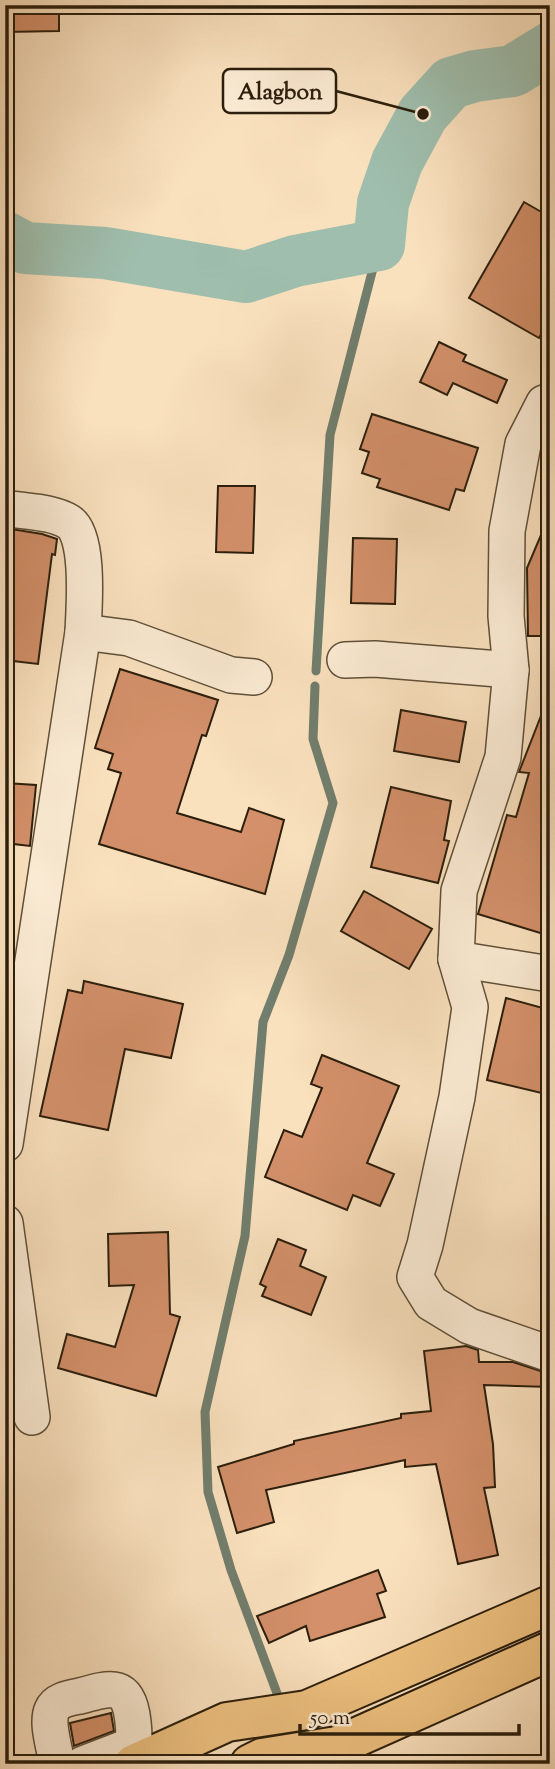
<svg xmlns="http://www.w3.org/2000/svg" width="555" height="1769" font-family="'Sorts Mill Goudy',serif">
<rect width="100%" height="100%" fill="#fae1be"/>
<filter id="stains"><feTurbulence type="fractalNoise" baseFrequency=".00286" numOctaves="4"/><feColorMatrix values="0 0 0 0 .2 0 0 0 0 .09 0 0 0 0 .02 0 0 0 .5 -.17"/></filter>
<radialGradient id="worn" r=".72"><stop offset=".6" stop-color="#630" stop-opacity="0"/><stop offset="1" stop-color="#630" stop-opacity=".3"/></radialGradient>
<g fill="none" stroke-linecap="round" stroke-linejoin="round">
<!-- stream -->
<g stroke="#717e6d" stroke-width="9">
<polyline points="316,671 330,435 379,245"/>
<polyline points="281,1704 231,1570 208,1492 205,1412 245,1236 263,1022 289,955 333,803 313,739 315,686"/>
</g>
<!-- river -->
<polyline stroke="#9fbead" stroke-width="52" points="5,237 25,248 105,253 246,277 295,261 379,245 383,203 397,162 423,114 451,83 475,76 513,71 550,48"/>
</g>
<!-- building -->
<g fill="#d3906a" stroke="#2b1e0c" stroke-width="2">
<polygon points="5,5 59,5 59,31 5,32"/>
<polygon points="524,202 550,217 550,319 539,338 469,298"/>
<polygon points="439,342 466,355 463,361 507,380 497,403 453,383 447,395 420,382"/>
<polygon points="372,414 478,448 464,491 456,489 449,510 377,487 380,479 362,473 369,452 360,449"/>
<polygon points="218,486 255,486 253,553 216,552"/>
<polygon points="5,528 42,534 57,539 55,555 52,554 38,664 5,660"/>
<polygon points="541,535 545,636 528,636 527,568"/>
<polygon points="353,538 397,539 395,604 351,603"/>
<polygon points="120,669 218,700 206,736 202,735 177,813 241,832 249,808 284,820 265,894 99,844 121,773 108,769 113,754 95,748"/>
<polygon points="548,698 550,698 550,936 478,914 507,815 516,817 529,773 519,772"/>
<polygon points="401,710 466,722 459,762 394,751"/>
<polygon points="5,783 36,785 30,846 5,843"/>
<polygon points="391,787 451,801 444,840 449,841 438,883 371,867"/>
<polygon points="364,891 432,929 409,969 341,931"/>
<polygon points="84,981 183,1004 171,1058 125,1049 108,1130 40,1116 68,990 82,993"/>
<polygon points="506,998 550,1010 550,1095 487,1080"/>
<polygon points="322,1055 399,1086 367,1163 394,1174 380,1206 353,1195 347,1210 265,1177 284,1130 302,1137 322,1088 311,1084"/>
<polygon points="168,1232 170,1314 180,1317 156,1396 58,1368 67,1334 115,1347 134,1285 109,1286 108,1234"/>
<polygon points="278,1239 306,1250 300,1266 326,1277 311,1315 262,1296 266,1287 260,1284"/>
<polygon points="466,1346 478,1350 479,1362 513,1362 550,1374 550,1387 484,1385 493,1444 495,1487 484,1488 498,1555 458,1564 436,1464 405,1467 405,1460 266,1490 274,1522 237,1533 218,1467 294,1444 294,1441 401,1418 401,1414 431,1411 424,1351"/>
<polygon points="378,1570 386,1591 377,1594 385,1617 310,1641 306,1626 269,1643 257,1616"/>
<polygon points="111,1713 114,1731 74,1746 70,1723"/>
</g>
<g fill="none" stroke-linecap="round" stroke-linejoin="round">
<defs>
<g id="minor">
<polyline points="550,401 544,403 523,444 507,531 506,616 511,670 503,757 459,891 456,959 470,1007 457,1097 425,1245 415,1277 431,1303 469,1326 550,1354"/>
<path d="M5,508C25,512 51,511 69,522C90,535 84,609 83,632L5,1144"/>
<polyline points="83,632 129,638 231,675 254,677"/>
<polyline points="345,660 375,659 511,670"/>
<polyline points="456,959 550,974"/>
<polyline points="5,1223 32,1417"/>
<path d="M57,1764C55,1749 46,1723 52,1710C56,1700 70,1698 80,1696C112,1687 129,1682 133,1722C135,1739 134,1748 128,1764"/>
<polyline points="83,1764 135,1744"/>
</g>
<g id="major">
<polyline points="134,1764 227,1722 307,1710 550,1605"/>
<polyline points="250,1764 262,1758 337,1746 550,1651"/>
</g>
</defs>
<!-- minor casing -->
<use href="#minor" stroke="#5f4f38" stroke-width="38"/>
<!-- major casing -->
<use href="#major" stroke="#2b1e0c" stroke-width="42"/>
<!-- minor -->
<use href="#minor" stroke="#fcecd5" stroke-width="35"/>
<!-- major -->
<use href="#major" stroke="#edc07f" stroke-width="38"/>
</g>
<!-- callouts -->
<path fill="none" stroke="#2b1e0c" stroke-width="2.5" d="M423 114L336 91"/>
<circle fill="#2b1e0c" stroke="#fcecd5" stroke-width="2.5" cx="423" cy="114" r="7"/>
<rect fill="#fcecd5" stroke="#2b1e0c" stroke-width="2.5" x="223" y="69" width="113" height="44" rx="7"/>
<g font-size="23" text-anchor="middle" font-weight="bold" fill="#2b1e0c">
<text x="280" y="99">Alagbon</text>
</g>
<!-- margin -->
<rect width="555" height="1769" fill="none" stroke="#fae1be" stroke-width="28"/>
<rect x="7" y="7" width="541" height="1755" fill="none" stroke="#2b1e0c" stroke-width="3.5"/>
<rect x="14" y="14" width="527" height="1741" fill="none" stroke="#2b1e0c" stroke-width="2"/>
<!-- scale -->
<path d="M300 1724v10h219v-10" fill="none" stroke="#2b1e0c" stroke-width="3.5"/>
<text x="310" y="1724" font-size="21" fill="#2b1e0c" stroke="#fcecd5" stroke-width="5" paint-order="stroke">50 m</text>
<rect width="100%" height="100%" filter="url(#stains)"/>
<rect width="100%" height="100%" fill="url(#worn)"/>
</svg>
